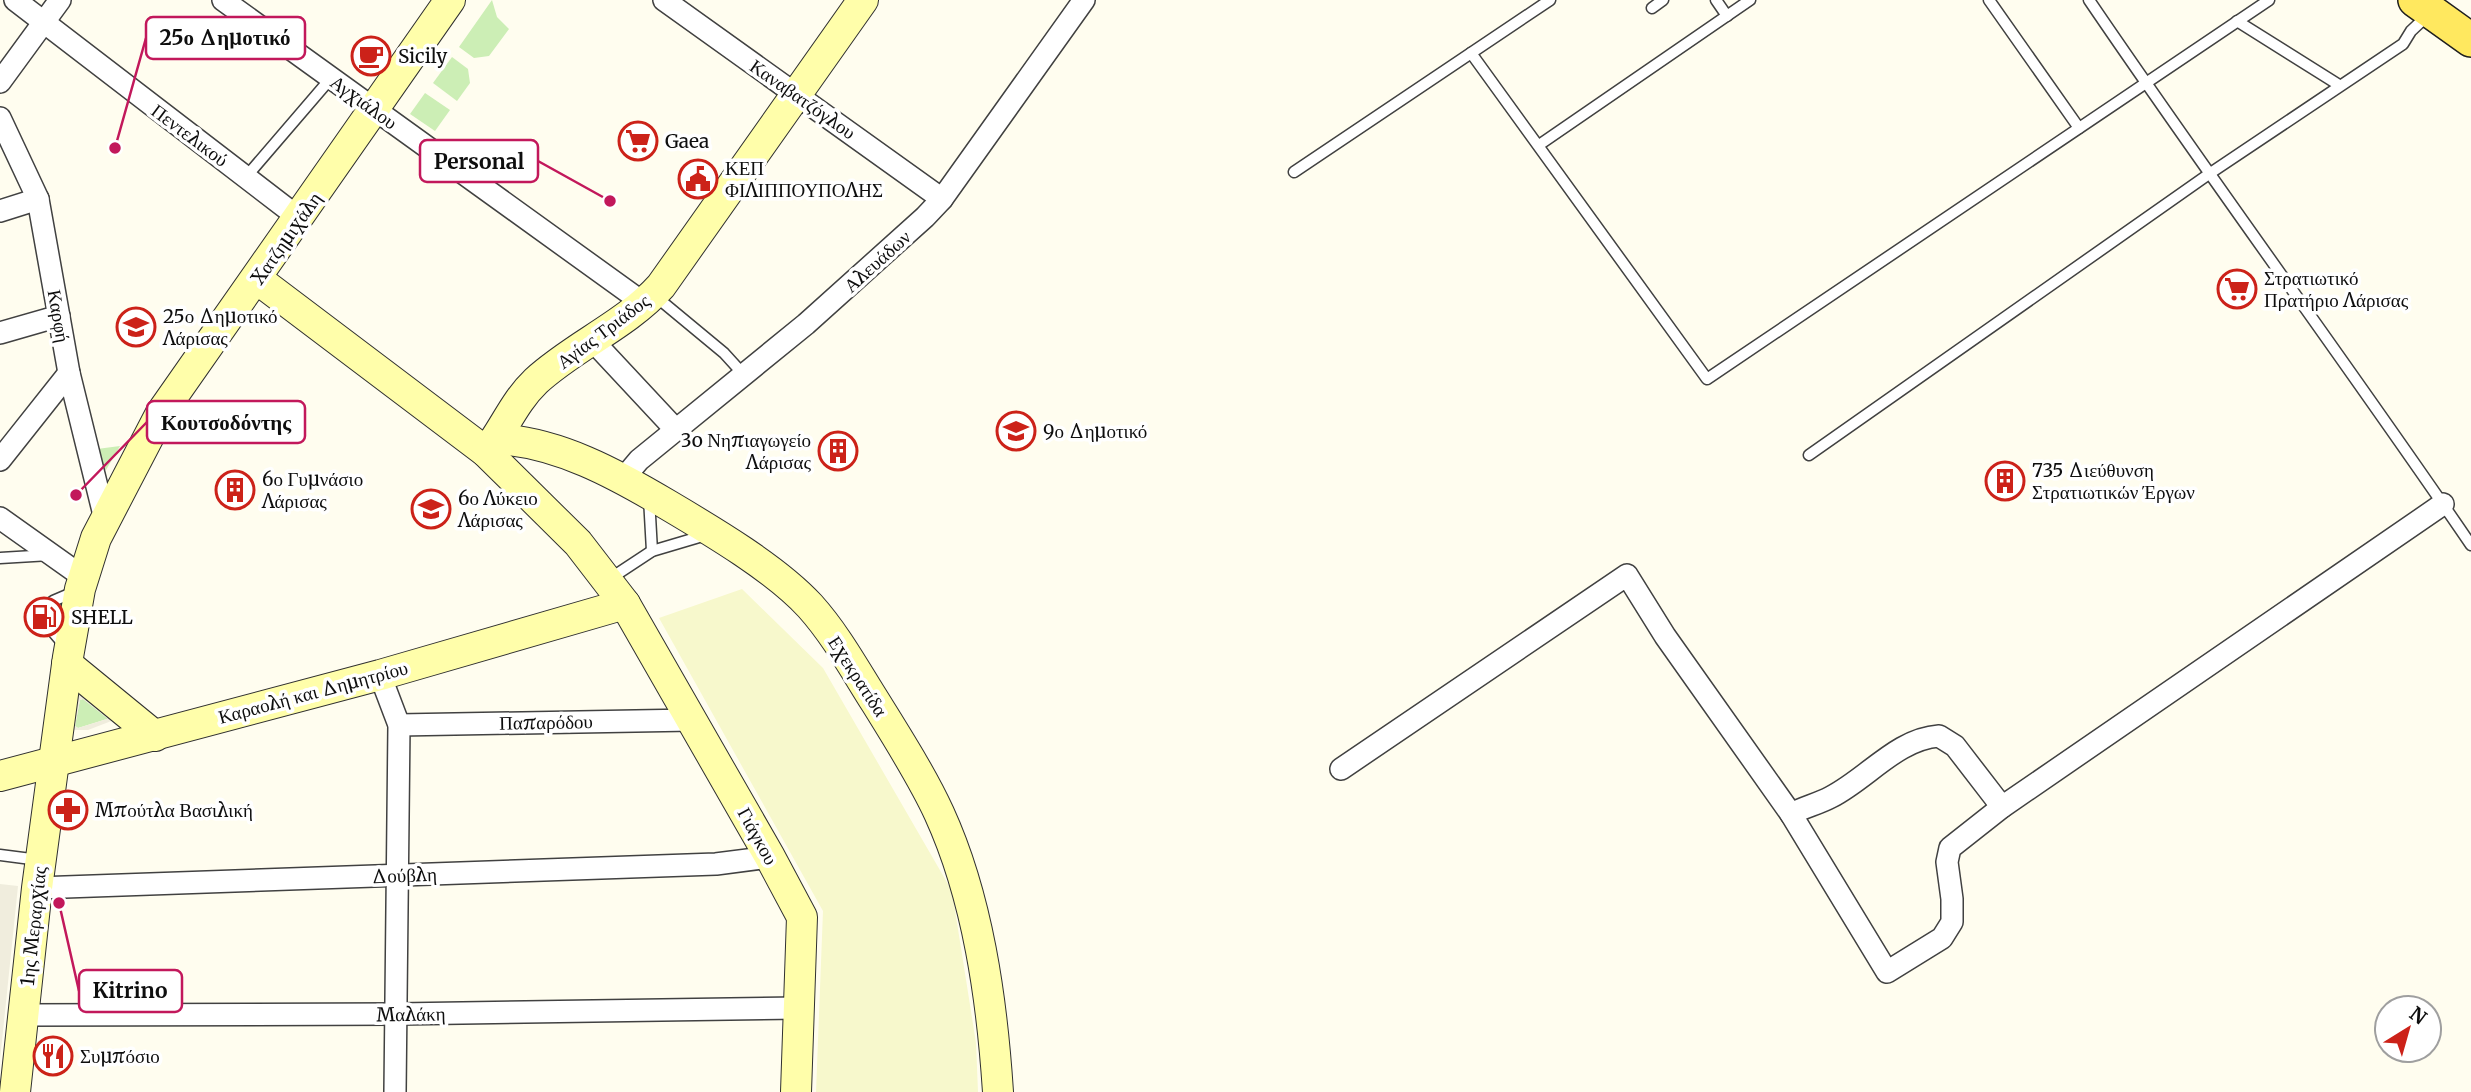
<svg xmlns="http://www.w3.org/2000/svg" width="2471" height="1092" font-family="Merriweather,serif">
<rect width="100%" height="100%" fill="#fffdef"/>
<!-- farmland -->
<polygon fill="#f7f8cc" points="742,589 823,668 952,891 976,1043 978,1092 816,1092 823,911 659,618"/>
<!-- green -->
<g fill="#cceeb5">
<polygon points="492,0 497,17 509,29 489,56 474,58 459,47"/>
<polygon points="452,57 468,69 470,83 457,101 433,83"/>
<polygon points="425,93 450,110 435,131 410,114"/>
<polygon points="120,446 106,470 101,468 97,449"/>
<polygon points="83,699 107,718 107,719 78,728 75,726 80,700"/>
</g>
<!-- plaza -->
<g fill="#f0eddd" fill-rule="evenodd">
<path d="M78,694H80L114,720L88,730H72ZM83,699L107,717V719L78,728L75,726L80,700Z"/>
<polygon points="0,884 18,886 0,1060"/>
</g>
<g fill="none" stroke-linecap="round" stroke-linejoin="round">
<defs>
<g id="lane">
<polyline points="1716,0 1727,16"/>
<polyline points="1989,0 2079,128"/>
<path d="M2089,0C2214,184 2346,362 2471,545"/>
<polyline points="1652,8 1663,0"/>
<polyline points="2237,21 2339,85"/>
<polyline points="1471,53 1707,379 2269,0"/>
<polyline points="1539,145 1750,0"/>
<polyline points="1294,172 1550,0"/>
<polyline points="246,177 331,78"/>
<polyline points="654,295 724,353 744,375"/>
<polyline points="1809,455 2209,174 2403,44 2411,31 2429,14"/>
<polyline points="649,498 652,551"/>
<polyline points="0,558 50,555"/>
<polyline points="608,580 652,551 706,535"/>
<polyline points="65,646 48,626 53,601 74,592"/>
<polyline points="0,855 39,860"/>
</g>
<g id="street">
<polyline points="15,0 299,218"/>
<polyline points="223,0 642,302"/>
<polyline points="664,0 942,199"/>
<polyline points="0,82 60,0"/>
<polyline points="0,118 38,199 69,373 105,519"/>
<polyline points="0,211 38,199"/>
<polyline points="0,333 59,316"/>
<polyline points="592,340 676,430"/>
<polyline points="0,460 69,373"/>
<polyline points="623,479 639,460 806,324 925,217 942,199 1084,0"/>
<polyline points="0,518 83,577"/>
<polyline points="380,675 399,725 395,1092"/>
<polyline points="399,725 692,720"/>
<polyline points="1341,769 1627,575 1665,636 1791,814 1887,972 1942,938 1952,922 1952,899 1947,862 1950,848 2002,807 2443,504"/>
<path d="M1791,814C1804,807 1818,804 1831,797C1868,778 1897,739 1939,736L1955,746L2002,807"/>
<polyline points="37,888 716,864 770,857"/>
<polyline points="23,1015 398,1014 798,1008"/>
</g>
<g id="secondary">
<polyline points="257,279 486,452 578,543 625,604 770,857 802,917 796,1092"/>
<path d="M496,439C558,442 616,474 668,505C712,531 776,569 810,606C836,635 855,670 876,703C897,737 922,776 939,813C978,898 992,1000 998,1092"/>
<path d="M486,452C504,429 514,402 536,381C574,346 626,325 661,286L863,0"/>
<polyline points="67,664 155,736"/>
<polyline points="0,776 380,675 625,604"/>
<polyline points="15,1092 37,888 68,657 80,589 96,538 161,413 450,0"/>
</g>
<polyline id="primary" points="2415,0 2471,40"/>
</defs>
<!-- lane casing -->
<use href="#lane" stroke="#414141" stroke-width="13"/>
<!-- street casing -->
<use href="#street" stroke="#414141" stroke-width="24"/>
<!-- secondary casing -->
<use href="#secondary" stroke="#303030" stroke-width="32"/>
<!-- primary casing -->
<use href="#primary" stroke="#1f1f1f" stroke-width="36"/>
<!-- lane -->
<use href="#lane" stroke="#fff" stroke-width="10"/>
<!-- street -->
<use href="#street" stroke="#fff" stroke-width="21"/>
<!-- secondary -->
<use href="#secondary" stroke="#fffeaa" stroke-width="30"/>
<!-- primary -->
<use href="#primary" stroke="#ffe85f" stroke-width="33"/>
</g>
<!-- icons -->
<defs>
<symbol id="cafe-ring" viewBox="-11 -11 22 22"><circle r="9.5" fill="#fff" stroke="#cc2219" stroke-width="1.5"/><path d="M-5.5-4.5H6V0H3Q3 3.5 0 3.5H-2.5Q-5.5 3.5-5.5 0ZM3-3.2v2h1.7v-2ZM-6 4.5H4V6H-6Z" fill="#cc2219"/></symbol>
<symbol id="supermarket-ring" viewBox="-11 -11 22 22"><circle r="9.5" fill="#fff" stroke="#cc2219" stroke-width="1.5"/><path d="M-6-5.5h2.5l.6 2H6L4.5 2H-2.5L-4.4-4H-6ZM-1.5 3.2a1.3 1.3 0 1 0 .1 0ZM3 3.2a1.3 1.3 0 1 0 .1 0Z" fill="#cc2219"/></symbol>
<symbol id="civic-ring" viewBox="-11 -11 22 22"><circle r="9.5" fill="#fff" stroke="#cc2219" stroke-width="1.5"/><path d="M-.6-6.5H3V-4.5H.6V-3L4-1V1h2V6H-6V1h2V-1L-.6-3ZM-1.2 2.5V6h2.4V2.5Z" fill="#cc2219"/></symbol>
<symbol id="school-ring" viewBox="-11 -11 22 22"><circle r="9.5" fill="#fff" stroke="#cc2219" stroke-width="1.5"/><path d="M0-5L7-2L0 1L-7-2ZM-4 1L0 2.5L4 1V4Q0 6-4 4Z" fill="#cc2219"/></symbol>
<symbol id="building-ring" viewBox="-11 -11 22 22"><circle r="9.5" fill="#fff" stroke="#cc2219" stroke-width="1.5"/><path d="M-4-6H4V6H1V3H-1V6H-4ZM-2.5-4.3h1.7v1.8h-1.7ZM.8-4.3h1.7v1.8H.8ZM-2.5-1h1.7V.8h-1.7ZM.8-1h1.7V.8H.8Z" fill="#cc2219"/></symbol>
<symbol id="fuel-ring" viewBox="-11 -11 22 22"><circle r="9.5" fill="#fff" stroke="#cc2219" stroke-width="1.5"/><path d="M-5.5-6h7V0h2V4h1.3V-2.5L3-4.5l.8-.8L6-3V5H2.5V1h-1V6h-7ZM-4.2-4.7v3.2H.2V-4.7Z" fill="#cc2219"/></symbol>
<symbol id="pharmacy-ring" viewBox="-11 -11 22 22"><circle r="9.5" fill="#fff" stroke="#cc2219" stroke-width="1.5"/><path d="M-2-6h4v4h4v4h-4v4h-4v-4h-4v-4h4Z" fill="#cc2219"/></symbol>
<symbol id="restaurant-ring" viewBox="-11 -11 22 22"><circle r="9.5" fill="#fff" stroke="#cc2219" stroke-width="1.5"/><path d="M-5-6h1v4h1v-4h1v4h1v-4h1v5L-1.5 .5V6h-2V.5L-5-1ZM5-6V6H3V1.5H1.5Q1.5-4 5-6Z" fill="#cc2219"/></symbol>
</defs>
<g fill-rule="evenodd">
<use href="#cafe-ring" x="349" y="34" width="44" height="44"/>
<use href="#supermarket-ring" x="616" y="119" width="44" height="44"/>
<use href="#civic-ring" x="676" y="157" width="44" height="44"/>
<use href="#supermarket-ring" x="2215" y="267" width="44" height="44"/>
<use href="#school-ring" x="114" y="305" width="44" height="44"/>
<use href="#school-ring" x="994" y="409" width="44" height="44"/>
<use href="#building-ring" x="816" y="429" width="44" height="44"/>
<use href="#building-ring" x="1983" y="459" width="44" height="44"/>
<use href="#building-ring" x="213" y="468" width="44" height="44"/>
<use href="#school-ring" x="409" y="487" width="44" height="44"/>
<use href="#fuel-ring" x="22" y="595" width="44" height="44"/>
<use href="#pharmacy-ring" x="46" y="788" width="44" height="44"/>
<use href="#restaurant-ring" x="31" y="1034" width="44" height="44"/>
</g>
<g text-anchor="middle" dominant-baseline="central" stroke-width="7" stroke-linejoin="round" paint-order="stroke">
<!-- poi labels -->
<g font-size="19" fill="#0e0e0e" stroke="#fff" text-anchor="start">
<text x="398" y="56">Sicily</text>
<text x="665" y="141">Gaea</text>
<text x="725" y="168">ΚΕΠ<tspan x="725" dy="22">ΦΙΛΙΠΠΟΥΠΟΛΗΣ</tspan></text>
<text x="2264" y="278">Στρατιωτικό<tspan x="2264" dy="22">Πρατήριο Λάρισας</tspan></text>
<text x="163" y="316">25ο Δημοτικό<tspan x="163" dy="22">Λάρισας</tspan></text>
<text x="1043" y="431">9ο Δημοτικό</text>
<text x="811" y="440" text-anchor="end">3o Νηπιαγωγείο<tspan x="811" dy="22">Λάρισας</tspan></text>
<text x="2032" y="470">735 Διεύθυνση<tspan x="2032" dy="22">Στρατιωτικών Έργων</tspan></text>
<text x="262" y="479">6ο Γυμνάσιο<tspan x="262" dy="22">Λάρισας</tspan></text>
<text x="458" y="498">6ο Λύκειο<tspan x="458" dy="22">Λάρισας</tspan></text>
<text x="71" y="617">SHELL</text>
<text x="95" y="810">Μπούτλα Βασιλική</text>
<text x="80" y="1056">Συμπόσιο</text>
</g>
<!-- street labels -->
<g font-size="19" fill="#0e0e0e" stroke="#fff">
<text transform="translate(803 99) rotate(35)">Καναβατζόγλου</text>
<text transform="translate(364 102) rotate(36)">Αγχιάλου</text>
<text transform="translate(190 135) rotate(37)">Πεντελικού</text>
<text transform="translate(286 238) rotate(-55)">Χατζημιχάλη</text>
<text transform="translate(877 261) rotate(-42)">Αλευάδων</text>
<text transform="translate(59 316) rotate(80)">Καρφή</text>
<text transform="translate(603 331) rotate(-37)">Αγίας Τριάδος</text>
<text transform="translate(858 676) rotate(57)">Εχεκρατίδα</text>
<text transform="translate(313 692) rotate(-15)">Καραολή και Δημητρίου</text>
<text transform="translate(546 722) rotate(-1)">Παπαρόδου</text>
<text transform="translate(758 836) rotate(61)">Γιάγκου</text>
<text transform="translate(404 875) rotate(-2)">Δούβλη</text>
<text transform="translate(33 926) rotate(-84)">1ης Μεραρχίας</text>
<text transform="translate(411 1014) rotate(-1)">Μαλάκη</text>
</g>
</g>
<!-- callouts -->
<path fill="none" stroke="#c2185b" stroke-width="2.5" d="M115 148L146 38M610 201L538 161M76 495L147 422M59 903L79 991"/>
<g fill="#c2185b" stroke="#fff" stroke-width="2.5">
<circle cx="115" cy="148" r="7"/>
<circle cx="610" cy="201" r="7"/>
<circle cx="76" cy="495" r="7"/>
<circle cx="59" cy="903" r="7"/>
</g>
<g fill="#fff" stroke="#c2185b" stroke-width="2.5">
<rect x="146" y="17" width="159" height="42" rx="7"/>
<rect x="420" y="140" width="118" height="42" rx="7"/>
<rect x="147" y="401" width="158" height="42" rx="7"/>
<rect x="79" y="970" width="103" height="42" rx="7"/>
</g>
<g font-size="21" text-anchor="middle" font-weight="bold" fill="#0e0e0e">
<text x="225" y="45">25ο Δημοτικό</text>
<text x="479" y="169">Personal</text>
<text x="226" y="430">Κουτσοδόντης</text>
<text x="130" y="998">Kitrino</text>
</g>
<!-- north arrow -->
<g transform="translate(2408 1029) rotate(37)"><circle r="33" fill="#ffffff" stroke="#9f9f9f" stroke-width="2"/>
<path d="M0-5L12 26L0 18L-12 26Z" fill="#cc2219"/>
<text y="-10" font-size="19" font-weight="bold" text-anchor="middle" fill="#0e0e0e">N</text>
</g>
</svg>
